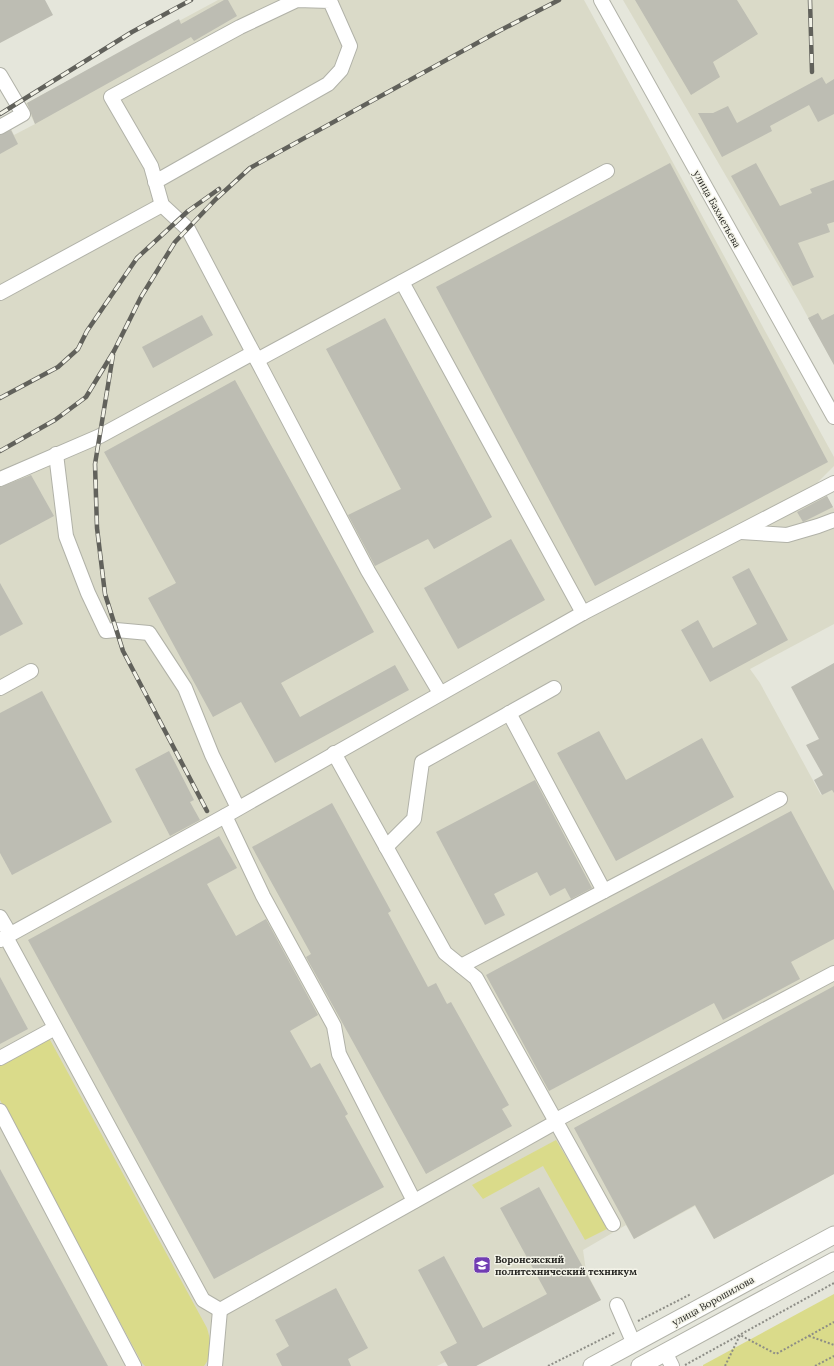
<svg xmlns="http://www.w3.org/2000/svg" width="834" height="1366" font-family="Lora,serif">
<rect width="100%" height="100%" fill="#e5e6db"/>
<!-- built -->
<g fill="#dadac8">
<polygon points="218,0 584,0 834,457 834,466 818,482 834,509 834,624 750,669 760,683 821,795 834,789 834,1174 714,1239 695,1206 634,1239 626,1225 583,1250 586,1271 601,1300 476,1366 448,1366 445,1362 437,1366 0,1366 0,132 10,127 14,135 35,124 25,104"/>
<polygon points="623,0 834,0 834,365 798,299"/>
</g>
<!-- green -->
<g fill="#dadb8a">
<path d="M49,1038L207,1328C211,1341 213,1354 204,1366H145L142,1363L0,1100V1064Z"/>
<polygon points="556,1140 609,1228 585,1240 543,1166 483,1199 472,1185"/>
<polygon points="834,1294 834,1366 703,1366 703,1365"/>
</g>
<!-- building -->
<g fill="#bdbdb3">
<polygon points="0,0 45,0 53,15 0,43"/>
<polygon points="224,0 228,0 237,16 194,41 191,37 35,124 27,103 179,19 181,24"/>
<polygon points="635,0 737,0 758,34 713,62 720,77 691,95"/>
<polygon points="822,77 826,84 834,79 834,114 818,122 809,105 770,126 772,131 722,157 698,113 713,113 728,106 737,123"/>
<polygon points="11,130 18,144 0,154 0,135"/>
<polygon points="670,163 828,462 595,586 436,287"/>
<polygon points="756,163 780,206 812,193 810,189 834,180 834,222 827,224 830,232 798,243 814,277 793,286 731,176"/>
<polygon points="818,313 822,320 834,314 834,365 808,318"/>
<polygon points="202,315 213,335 153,368 142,347"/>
<polygon points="385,318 492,517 434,549 428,539 375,566 348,515 401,489 326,349"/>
<polygon points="235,380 374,632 281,683 300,717 395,665 409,690 275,763 241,702 213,717 148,598 176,583 104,452"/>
<polygon points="31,475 54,516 0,545 0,487"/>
<polygon points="827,496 833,507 803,522 797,512"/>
<polygon points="511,539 545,600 458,649 424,588"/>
<polygon points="749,568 788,640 710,682 681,630 698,620 713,648 757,624 732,577"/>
<polygon points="0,583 23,624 0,636"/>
<polygon points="834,663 834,793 832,790 822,795 814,780 823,775 806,745 819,739 791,687"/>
<polygon points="42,691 112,822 12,875 0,853 0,713"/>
<polygon points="599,731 626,780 702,738 734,797 616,861 557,753"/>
<polygon points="169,751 194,800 190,802 200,820 170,836 135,769"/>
<polygon points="535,780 592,888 571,899 565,888 550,896 537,872 494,894 505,915 485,925 436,832"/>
<polygon points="332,803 391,911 388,913 428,987 436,983 447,1004 451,1002 509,1105 502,1109 512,1126 426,1174 306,957 311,954 252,847"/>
<polygon points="791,811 834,891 834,939 791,962 800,979 723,1020 714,1003 549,1091 486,975"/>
<polygon points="219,836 237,868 207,884 236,936 266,919 318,1015 290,1031 311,1068 320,1063 348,1114 345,1116 384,1187 214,1279 28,940"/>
<polygon points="0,977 28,1029 0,1044"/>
<polygon points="834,986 834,1174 714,1239 695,1205 634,1239 574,1128"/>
<polygon points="0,1169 108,1366 0,1366"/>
<polygon points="539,1187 601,1300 476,1366 448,1366 440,1352 457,1343 418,1270 444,1256 483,1328 547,1294 500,1208"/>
<polygon points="336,1288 368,1348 348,1359 351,1366 282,1366 276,1354 289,1346 275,1320"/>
</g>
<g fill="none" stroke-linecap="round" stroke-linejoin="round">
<defs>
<g id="minor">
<polyline points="601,0 834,417"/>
<polyline points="0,75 23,114 0,127"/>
<polyline points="155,182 328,84 341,70 350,46 330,1 297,0 240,27 111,97 151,166 162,205 188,229 368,571 440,693"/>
<polyline points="402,282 583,613"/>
<polyline points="0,293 162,205"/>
<polyline points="257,360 607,171"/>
<polyline points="56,454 66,536 88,593 106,631 116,630 149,633 185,688 212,755 238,808"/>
<polyline points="0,479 100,436 253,353"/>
<polyline points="741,532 787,535 818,526 834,520"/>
<polyline points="0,688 31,671"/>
<polyline points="509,713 604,891"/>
<polyline points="334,753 445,953 476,978 613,1224"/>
<polyline points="225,816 263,896 334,1026 339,1054 414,1201"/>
<polyline points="386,847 414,819 422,762 554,688"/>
<polyline points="0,917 10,934"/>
<polyline points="6,937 203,1300 220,1310 556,1122"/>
<polyline points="0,940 225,816 583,613 834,483"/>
<polyline points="461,966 780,799"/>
<polyline points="0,1058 55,1028"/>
<polyline points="0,1111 134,1366"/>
<polyline points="556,1120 834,973"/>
<polyline points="617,1305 634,1344"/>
<polyline points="665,1352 672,1366"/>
<polyline points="215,1366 220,1310"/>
</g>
<g id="major">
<polyline points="592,1366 834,1235"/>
<polyline points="640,1366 834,1261"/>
</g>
</defs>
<!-- minor casing -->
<use href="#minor" stroke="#b1b2a8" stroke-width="16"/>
<!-- major casing -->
<use href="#major" stroke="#b1b2a8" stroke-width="19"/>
<!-- path -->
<g stroke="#8d8d86" stroke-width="2" stroke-dasharray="2 2" stroke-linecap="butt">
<polyline points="638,1321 691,1294"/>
<polyline points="809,1336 834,1345"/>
<polyline points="685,1365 834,1283"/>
<polyline points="548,1366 616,1332"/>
<polyline points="725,1366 740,1335 776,1354 834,1322"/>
<polyline points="815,1366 834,1356"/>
</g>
<!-- minor -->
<use href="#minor" stroke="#fff" stroke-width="14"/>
<!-- major -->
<use href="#major" stroke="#fff" stroke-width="17"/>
<defs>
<g id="rail">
<polyline points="810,0 812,72"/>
<polyline points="0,114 132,32 191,0"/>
<polyline points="113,355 95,464 97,528 105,594 123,651 207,811"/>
<polyline points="0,398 58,367 78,349 87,331 137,258 188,211 219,189"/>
<polyline points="0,451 55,420 86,397 114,351 141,297 175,242 216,199 250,168 499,31 559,0"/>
</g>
</defs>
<!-- rail casing -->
<use href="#rail" stroke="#61615b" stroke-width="4.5"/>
<!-- rail -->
<use href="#rail" stroke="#f3f3e8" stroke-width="3" stroke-dasharray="9" stroke-linecap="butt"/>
</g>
<!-- icons -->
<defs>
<symbol id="university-square" viewBox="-11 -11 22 22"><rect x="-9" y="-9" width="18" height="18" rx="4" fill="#713cb3" stroke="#f3f3e8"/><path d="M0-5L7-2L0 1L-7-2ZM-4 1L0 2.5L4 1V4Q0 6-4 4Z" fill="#fff"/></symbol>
</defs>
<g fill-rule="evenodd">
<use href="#university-square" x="472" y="1255" width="20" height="20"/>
</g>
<g text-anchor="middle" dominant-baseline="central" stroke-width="3" stroke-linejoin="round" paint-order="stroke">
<!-- street labels -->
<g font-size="10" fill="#262622" stroke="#f3f3e8">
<text transform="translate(717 209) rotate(61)">улица Бахметьева</text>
<text transform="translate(713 1301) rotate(-29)">улица Ворошилова</text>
</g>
<!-- poi labels -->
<g font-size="10" font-weight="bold" fill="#262622" stroke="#f3f3e8" text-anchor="start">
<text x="495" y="1259">Воронежский<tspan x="495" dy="12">политехнический техникум</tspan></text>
</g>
</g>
</svg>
